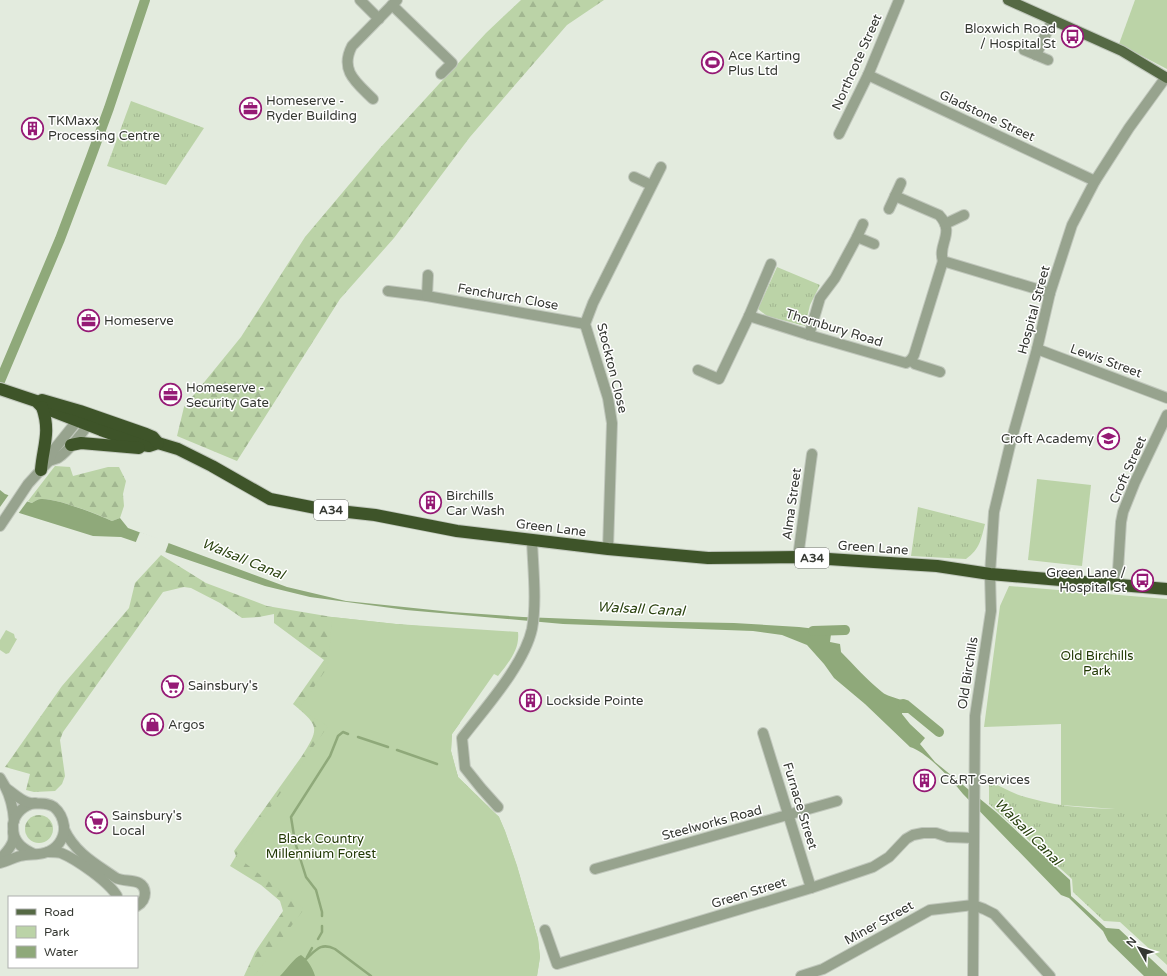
<svg xmlns="http://www.w3.org/2000/svg" width="1167" height="976" font-family="'Varela Round',sans-serif">
<defs>
<pattern id="grass-tufts" width="24" height="20" patternUnits="userSpaceOnUse"><rect width="24" height="20" fill="#bbd3a7"/><path d="M3 7l-1-3M5 7V3M7 7l1-3M15 17l-1-3M17 17v-4M19 17l1-3" fill="none" stroke="#a1b690"/></pattern>
<pattern id="forest-firs" width="22" height="20" patternUnits="userSpaceOnUse"><rect width="22" height="20" fill="#bbd3a7"/><path d="M5 1l3.5 6h-7zM16 11l3.5 6h-7z" fill="#a1b690"/></pattern>
</defs>
<rect width="100%" height="100%" fill="#e3ebde"/>
<!-- grass -->
<g fill="url(#grass-tufts)">
<polygon points="131,101 204,128 166,185 107,166"/>
<polygon points="777,267 820,285 810,305 805,326 767,316 758,309"/>
<path d="M918,507L985,524C981,539 980,549 966,559L911,556Z"/>
<path d="M989,781C1002,787 1015,795 1029,798C1073,811 1121,809 1167,809V965L1120,922L1104,921L1073,892L1072,879L989,804Z"/>
</g>
<!-- forest -->
<g fill="url(#forest-firs)">
<polygon points="521,0 604,0 567,25 470,137 394,238 340,299 237,461 177,436 184,407 241,337 305,237 380,148 486,33"/>
<path d="M55,466L70,467L73,476L108,467H119L126,481L123,494L124,506L120,518L112,521C98,514 56,498 41,499C38,499 35,501 32,503L28,501Z"/>
<path d="M161,555L206,583L267,606L332,617L396,624L442,628L460,723L452,734L451,751L458,777L499,817L505,831L517,866L538,939L540,957L537,976H244L255,952L283,911L280,901L261,885L230,866L236,856L234,851L302,756C320,727 319,726 293,704L324,660L274,623V614L259,617L242,618L220,603L191,588L184,587L163,592L63,732L60,740L65,776L62,784L55,791L34,792L26,790L30,774L5,767L62,686L129,608L135,583Z"/>
<circle cx="39" cy="829" r="14"/>
</g>
<!-- park -->
<g fill="#bbd3a7">
<polygon points="1135,0 1167,0 1167,69 1119,44"/>
<polygon points="1037,479 1091,485 1082,566 1028,560"/>
<polygon points="1009,586 1167,599 1167,809 1115,809 1061,805 1061,724 984,727 1000,606"/>
<path d="M332,617L396,624L518,632C520,650 508,663 498,676L494,674L452,734L451,751L458,777L499,817L505,831L517,866L538,939L540,957L537,976H254L304,909L236,856L328,726L299,709L327,668L329,658Z"/>
<polygon points="6,630 14,634 15,638 17,639 9,653 6,654 0,650 0,640"/>
</g>
<!-- water -->
<g fill="#8fa97a">
<path d="M0,490L5,494L32,503C35,501 38,499 41,499C56,498 97,514 112,521L120,518L128,528L287,587L346,601L452,612L523,617L626,621L734,623L799,627L825,630H845L833,631L831,634L830,642L840,644L841,652C854,665 867,680 882,692C892,700 907,697 914,710L912,713H902V714L910,724L925,738L920,744L935,762L996,812L1070,880L1071,896L1106,928L1119,929L1167,974V976H1144L1108,941L1103,931L1069,898L1061,895L963,794C952,780 927,752 910,747L865,704L834,678L824,664L807,645L782,635L753,631L563,624L406,610L310,597L265,586L121,537L93,536L0,507Z"/>
<path d="M301,955C307,959 313,968 315,976H280C286,970 295,957 301,955Z"/>
</g>
<!-- pier -->
<g fill="#e3ebde">
<polygon points="10,493 29,499 18,514 0,509 0,507"/>
<polygon points="140,532 169,542 165,553 135,544"/>
</g>
<g fill="none" stroke-linecap="round" stroke-linejoin="round">
<!-- stream -->
<g stroke="#8fa97a" stroke-width="2.5">
<polyline points="358,737 388,747"/>
<polyline points="397,750 437,764"/>
<polyline points="322,916 322,912 316,890 306,877 295,842 291,817 330,756 338,736 343,732 348,734"/>
<polyline points="318,939 322,932 322,926"/>
<polyline points="307,957 312,948"/>
<path d="M306,959C316,950 321,942 335,949L371,976"/>
</g>
<!-- canal -->
<g stroke="#8fa97a" stroke-width="10">
<polyline points="0,381 60,239 91,157 109,108 145,0"/>
<polyline points="813,631 845,630"/>
<polyline points="903,704 906,705 939,732"/>
</g>
<defs>
<g id="minor">
<polyline points="360,0 379,19"/>
<polyline points="392,5 452,63 441,74"/>
<polyline points="1024,50 1048,60"/>
<polyline points="1036,55 1052,21"/>
<polyline points="868,75 1095,181"/>
<path d="M373,99C357,83 339,71 352,46L397,0"/>
<polyline points="839,134 868,75 899,0"/>
<polyline points="634,177 651,185"/>
<path d="M895,196L939,215C956,233 937,244 943,261L1050,293"/>
<polyline points="889,209 901,183"/>
<polyline points="945,224 964,215"/>
<polyline points="857,237 874,244"/>
<polyline points="388,291 427,296 585,324"/>
<polyline points="427,296 428,275"/>
<polyline points="749,316 809,335 906,363 911,360 915,364 940,372"/>
<polyline points="809,335 820,298 835,278 857,237 863,224"/>
<polyline points="1037,349 1167,398"/>
<polyline points="911,360 914,355 943,261"/>
<polyline points="698,370 719,379 749,316 771,264"/>
<path d="M49,461C52,460 55,459 58,458C66,453 87,429 90,420"/>
<polyline points="0,526 28,484 49,461 52,452 77,421 79,415"/>
<polyline points="608,549 612,423 608,398 585,324 593,303 661,167"/>
<polyline points="798,557 812,454"/>
<polyline points="1117,586 1121,522 1123,512 1135,482 1167,415"/>
<polyline points="763,733 811,888"/>
<path d="M0,778C9,791 13,805 14,821"/>
<path d="M498,807L481,788L465,768L462,738C485,708 524,665 532,629C537,602 533,568 532,540"/>
<path d="M64,829C75,853 96,864 116,878C126,883 144,877 145,893C145,899 142,903 137,906"/>
<path d="M13,832C16,844 23,849 34,854"/>
<path d="M48,852C53,852 57,852 61,853C76,859 109,882 117,896"/>
<path d="M0,859C5,854 11,847 13,841C14,836 13,830 13,824C15,813 24,805 35,803"/>
<path d="M0,863C7,861 13,858 20,856C28,854 37,855 44,853C57,850 65,838 64,826C63,819 60,812 54,807C44,800 36,806 27,802C20,800 13,793 7,789"/>
<polyline points="595,869 837,801"/>
<polyline points="545,930 557,964 811,888 873,867 889,857 906,839 913,835 923,833 936,833 948,837 974,838"/>
<polyline points="801,976 823,969 930,910 973,905 984,909 994,914 1050,976"/>
<polyline points="973,976 975,716 991,611 990,574 994,512 1010,445 1037,349 1050,293 1072,225 1095,181 1129,128 1166,77"/>
</g>
<polyline id="major" points="1008,0 1122,51 1167,78"/>
<g id="highway">
<polyline points="0,389 36,401 42,407 101,430 143,445 149,446 158,443 178,449 212,466 270,499 321,509 375,515 457,531 608,549 708,558 798,557 874,562 937,566 990,574 1167,589"/>
<polyline points="42,400 80,411 146,434 153,437 158,443"/>
<polyline points="71,445 81,443 139,448"/>
<path d="M41,470C43,446 51,432 42,407"/>
</g>
</defs>
<!-- minor casing -->
<use href="#minor" stroke="#c0c7bc" stroke-width="12"/>
<!-- major casing -->
<use href="#major" stroke="#c0c7bc" stroke-width="12"/>
<!-- highway casing -->
<use href="#highway" stroke="#c0c7bc" stroke-width="14"/>
<!-- minor -->
<use href="#minor" stroke="#97a38e" stroke-width="10"/>
<!-- major -->
<use href="#major" stroke="#556944" stroke-width="10"/>
<!-- highway -->
<use href="#highway" stroke="#3e5429" stroke-width="12"/>
</g>
<!-- icons -->
<defs>
<symbol id="bus-ring" viewBox="-11 -11 22 22"><circle r="9.5" fill="#fff" stroke="#951a75" stroke-width="1.5"/><path d="M-5-6H5V4H4V6H2V4H-2V6H-4V4H-5ZM-3.5-4V0h7V-4ZM-3.5 1.2v1.5H-2V1.2ZM2 1.2v1.5H3.5V1.2Z" fill="#951a75"/></symbol>
<symbol id="stadium-ring" viewBox="-11 -11 22 22"><circle r="9.5" fill="#fff" stroke="#951a75" stroke-width="1.5"/><path d="M0-5a6.5 5 0 1 0 0 10a6.5 5 0 1 0 0-10ZM-3.5-1.8h7v3.6h-7Z" fill="#951a75"/></symbol>
<symbol id="office-ring" viewBox="-11 -11 22 22"><circle r="9.5" fill="#fff" stroke="#951a75" stroke-width="1.5"/><path d="M-6-3h4V-5.5h4V-3h4V5H-6ZM-1-4.5V-3h2v-1.5ZM-6 0V1H6V0Z" fill="#951a75"/></symbol>
<symbol id="building-ring" viewBox="-11 -11 22 22"><circle r="9.5" fill="#fff" stroke="#951a75" stroke-width="1.5"/><path d="M-4-6H4V6H1V3H-1V6H-4ZM-2.5-4.3h1.7v1.8h-1.7ZM.8-4.3h1.7v1.8H.8ZM-2.5-1h1.7V.8h-1.7ZM.8-1h1.7V.8H.8Z" fill="#951a75"/></symbol>
<symbol id="school-ring" viewBox="-11 -11 22 22"><circle r="9.5" fill="#fff" stroke="#951a75" stroke-width="1.5"/><path d="M0-5L7-2L0 1L-7-2ZM-4 1L0 2.5L4 1V4Q0 6-4 4Z" fill="#951a75"/></symbol>
<symbol id="supermarket-ring" viewBox="-11 -11 22 22"><circle r="9.5" fill="#fff" stroke="#951a75" stroke-width="1.5"/><path d="M-6-5.5h2.5l.6 2H6L4.5 2H-2.5L-4.4-4H-6ZM-1.5 3.2a1.3 1.3 0 1 0 .1 0ZM3 3.2a1.3 1.3 0 1 0 .1 0Z" fill="#951a75"/></symbol>
<symbol id="shop-ring" viewBox="-11 -11 22 22"><circle r="9.5" fill="#fff" stroke="#951a75" stroke-width="1.5"/><path d="M-5-2.5h2.3a2.7 3.5 0 0 1 5.4 0H5L5.5 6h-11ZM-1.5-2.5h3a1.5 2.3 0 0 0-3 0Z" fill="#951a75"/></symbol>
</defs>
<g fill-rule="evenodd">
<use href="#bus-ring" x="1060" y="24" width="25" height="25"/>
<use href="#stadium-ring" x="700" y="50" width="25" height="25"/>
<use href="#office-ring" x="238" y="96" width="25" height="25"/>
<use href="#building-ring" x="20" y="116" width="25" height="25"/>
<use href="#office-ring" x="76" y="308" width="25" height="25"/>
<use href="#office-ring" x="158" y="382" width="25" height="25"/>
<use href="#school-ring" x="1096" y="426" width="25" height="25"/>
<use href="#building-ring" x="418" y="490" width="25" height="25"/>
<use href="#bus-ring" x="1130" y="568" width="25" height="25"/>
<use href="#supermarket-ring" x="160" y="674" width="25" height="25"/>
<use href="#building-ring" x="518" y="688" width="25" height="25"/>
<use href="#shop-ring" x="140" y="712" width="25" height="25"/>
<use href="#building-ring" x="912" y="768" width="25" height="25"/>
<use href="#supermarket-ring" x="84" y="810" width="25" height="25"/>
</g>
<g text-anchor="middle" dominant-baseline="central" stroke-width="3" stroke-linejoin="round" paint-order="stroke">
<!-- shield labels -->
<g fill="#fff" stroke="#727470" stroke-width="1">
<rect x="314" y="500" width="34" height="20" rx="3"/>
<rect x="795" y="548" width="34" height="20" rx="3"/>
</g>
<g font-size="12" font-weight="bold" fill="#353832">
<text x="331" y="510">A34</text>
<text x="812" y="558">A34</text>
</g>
<!-- poi labels -->
<g font-size="13" fill="#353832" stroke="#fff" text-anchor="start">
<text x="1056" y="29" text-anchor="end">Bloxwich Road<tspan x="1056" dy="15">/ Hospital St</tspan></text>
<text x="728" y="56">Ace Karting<tspan x="728" dy="15">Plus Ltd</tspan></text>
<text x="266" y="101">Homeserve -<tspan x="266" dy="15">Ryder Building</tspan></text>
<text x="48" y="121">TKMaxx<tspan x="48" dy="15">Processing Centre</tspan></text>
<text x="104" y="321">Homeserve</text>
<text x="186" y="388">Homeserve -<tspan x="186" dy="15">Security Gate</tspan></text>
<text x="1094" y="439" text-anchor="end">Croft Academy</text>
<text x="446" y="496">Birchills<tspan x="446" dy="15">Car Wash</tspan></text>
<text x="1126" y="573" text-anchor="end">Green Lane /<tspan x="1126" dy="15">Hospital St</tspan></text>
<text x="188" y="686">Sainsbury's</text>
<text x="546" y="701">Lockside Pointe</text>
<text x="168" y="725">Argos</text>
<text x="940" y="780">C&amp;RT Services</text>
<text x="112" y="816">Sainsbury's<tspan x="112" dy="15">Local</tspan></text>
</g>
<!-- street labels -->
<g font-size="13" fill="#353832" stroke="#fff">
<text transform="translate(857 62) rotate(-66)">Northcote Street</text>
<text transform="translate(987 116) rotate(25)">Gladstone Street</text>
<text transform="translate(508 297) rotate(10)">Fenchurch Close</text>
<text transform="translate(1034 310) rotate(-75)">Hospital Street</text>
<text transform="translate(834 328) rotate(17)">Thornbury Road</text>
<text transform="translate(1106 361) rotate(20)">Lewis Street</text>
<text transform="translate(612 368) rotate(76)">Stockton Close</text>
<text transform="translate(1128 470) rotate(-66)">Croft Street</text>
<text transform="translate(792 504) rotate(-82)">Alma Street</text>
<text transform="translate(551 528) rotate(7)">Green Lane</text>
<text transform="translate(873 548) rotate(4)">Green Lane</text>
<text transform="translate(968 673) rotate(-81)">Old Birchills</text>
<text transform="translate(800 806) rotate(73)">Furnace Street</text>
<text transform="translate(712 823) rotate(-15)">Steelworks Road</text>
<text transform="translate(749 893) rotate(-17)">Green Street</text>
<text transform="translate(879 923) rotate(-29)">Miner Street</text>
</g>
<!-- park labels -->
<g font-size="13" fill="#223905" stroke="#fff">
<text x="1097" y="656">Old Birchills<tspan x="1097" dy="15">Park</tspan></text>
<text x="321" y="839">Black Country<tspan x="321" dy="15">Millennium Forest</tspan></text>
</g>
<!-- water labels -->
<g font-size="14" font-style="italic" fill="#2c4411" stroke="#fff">
<text transform="translate(243 559) rotate(22)">Walsall Canal</text>
<text transform="translate(641 609) rotate(3)">Walsall Canal</text>
<text transform="translate(1028 832) rotate(45)">Walsall Canal</text>
</g>
</g>
<!-- legend -->
<rect x="8" y="896" width="130" height="72" fill="#ffffff" stroke="#aeafad"/>
<rect x="16" y="909" width="20" height="6" fill="#556944" stroke="#aeafad"/>
<text x="44" y="916" font-size="12" fill="#353832">Road</text>
<rect x="16" y="926" width="20" height="12" fill="#bbd3a7" stroke="#aeafad"/>
<text x="44" y="936" font-size="12" fill="#353832">Park</text>
<rect x="16" y="946" width="20" height="12" fill="#8fa97a" stroke="#aeafad"/>
<text x="44" y="956" font-size="12" fill="#353832">Water</text>
<!-- north arrow -->
<g transform="translate(1139 948) rotate(309)" stroke="#ffffff" stroke-width="3" paint-order="stroke">
<path d="M0-3L7 15L0 10L-7 15Z" fill="#353832"/>
<text y="-6" font-size="11" font-weight="bold" text-anchor="middle" fill="#353832">N</text>
</g>
</svg>
